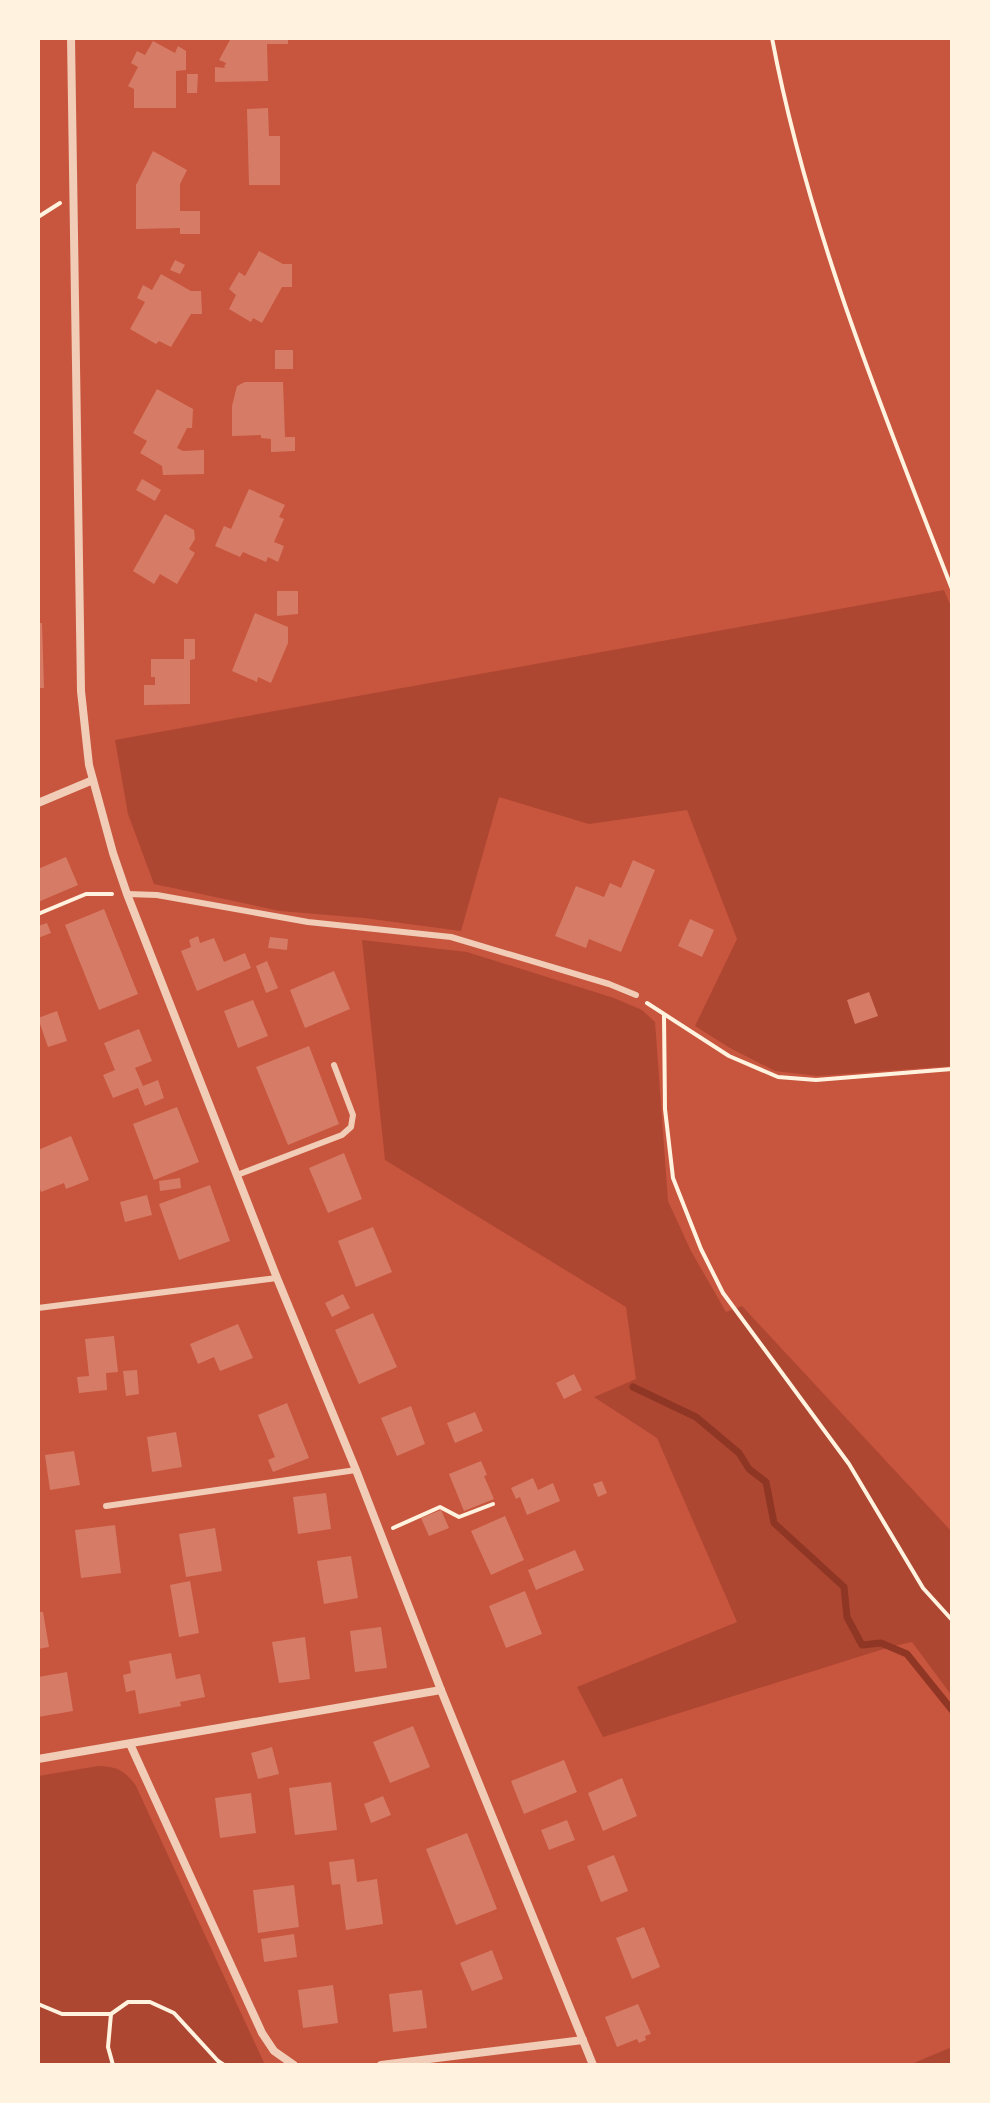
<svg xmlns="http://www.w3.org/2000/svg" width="990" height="2103" font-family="Lato,sans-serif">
<rect width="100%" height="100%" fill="#c8553d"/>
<!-- green -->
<g fill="#ae4732">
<polygon points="944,590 952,609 952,1066 818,1076 775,1071 730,1048 695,1026 737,939 687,810 589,824 499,797 461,931 364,918 280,911 154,884 128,814 115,740"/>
<polygon points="362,940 467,952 614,998 642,1010 655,1022 668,1201 691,1251 726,1312 742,1306 952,1532 952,1696 912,1642 890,1647 603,1737 577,1687 737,1622 657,1438 594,1397 636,1379 626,1307 385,1160"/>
<path d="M98,1766C116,1766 126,1771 136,1786L265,2065H38V1776Z"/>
<polygon points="952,2047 952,2065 909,2065"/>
</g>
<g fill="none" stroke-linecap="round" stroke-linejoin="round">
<!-- stream -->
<polyline stroke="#8f3625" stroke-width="7" points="633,1387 696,1417 739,1453 749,1469 766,1482 774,1523 844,1587 847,1617 862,1645 881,1643 907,1654 952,1710"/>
</g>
<!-- building -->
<g fill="#d67c66">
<polygon points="231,38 288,38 288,44 267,44 268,81 215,82 215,67 226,68 224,67 226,63 219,60"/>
<polygon points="153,41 175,53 178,46 186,51 186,70 176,71 176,108 134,108 134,89 128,86 138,67 131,63 137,51 145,55"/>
<polygon points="187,74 198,74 197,93 187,93"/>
<polygon points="268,108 269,136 280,136 280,185 249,185 247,109"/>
<polygon points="153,151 187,170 180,184 180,211 200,211 200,234 180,234 180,228 136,229 136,185"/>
<polygon points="259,251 283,264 292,264 292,287 282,287 262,323 253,318 251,322 229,309 236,295 229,289 239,272 245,276"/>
<polygon points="175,260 185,265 180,274 170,270"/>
<polygon points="161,274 191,291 201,291 202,314 191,314 171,347 159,341 156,344 130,329 145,302 137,298 143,285 152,290"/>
<rect x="275" y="350" width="18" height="19"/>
<polygon points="245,382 283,382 285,437 295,437 295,451 271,452 271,439 261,438 261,435 232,436 232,406 237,386"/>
<polygon points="157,389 193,409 192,428 187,428 177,448 183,451 204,450 204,474 163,475 162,466 140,453 147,441 133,433"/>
<polygon points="142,479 161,490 155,501 136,490"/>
<polygon points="249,489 285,505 279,517 284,519 274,542 284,546 278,562 268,557 266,562 243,552 240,557 215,546 224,526 231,529"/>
<polygon points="165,514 194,530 195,539 189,549 195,553 177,584 160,574 154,584 133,571"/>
<polygon points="277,591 298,591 298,614 277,616"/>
<polygon points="255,613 288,627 288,643 271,683 258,677 257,682 232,671"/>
<polygon points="38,623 42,623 44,688 38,688"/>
<polygon points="184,639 195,639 195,659 190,660 190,704 144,705 144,685 155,685 155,677 151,677 151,659 184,659"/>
<polygon points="66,857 78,885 38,902 38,869"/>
<polygon points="633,860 655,870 621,952 589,939 586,948 555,936 576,886 604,897 610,883 621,888"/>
<polygon points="104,909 138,994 99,1010 65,925"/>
<polygon points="690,919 714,930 702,957 678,946"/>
<polygon points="47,923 51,933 38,938 38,926"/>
<polygon points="198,936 200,943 214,938 224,962 245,953 251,968 197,991 181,951 191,947 189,940"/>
<polygon points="270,937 288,939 287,950 268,948"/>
<polygon points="267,961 278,988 266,993 256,966"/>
<polygon points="334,971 350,1009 305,1028 290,990"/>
<polygon points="869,992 878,1016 855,1024 847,1000"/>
<polygon points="253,1000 268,1036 238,1048 224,1011"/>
<polygon points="57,1011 67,1041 48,1047 38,1018"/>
<polygon points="139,1029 152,1061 135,1068 143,1086 158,1080 164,1098 145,1106 138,1088 113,1098 103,1075 115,1070 104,1043"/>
<polygon points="309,1046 339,1124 288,1145 256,1067"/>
<polygon points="177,1107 199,1162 154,1180 133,1124"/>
<polygon points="71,1136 89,1180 66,1189 64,1183 41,1192 38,1183 38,1150"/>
<polygon points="344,1153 362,1199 328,1213 309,1168"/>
<polygon points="180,1178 181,1188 160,1191 159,1181"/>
<polygon points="210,1185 230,1241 179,1260 159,1204"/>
<polygon points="147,1195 152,1215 125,1222 120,1202"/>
<polygon points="373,1227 392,1272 356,1287 338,1241"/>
<polygon points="343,1294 350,1308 332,1317 325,1303"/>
<polygon points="373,1313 397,1367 359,1384 335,1330"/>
<polygon points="238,1324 253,1358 220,1371 214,1357 198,1364 190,1344"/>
<polygon points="114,1336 118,1372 106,1373 107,1390 79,1393 77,1377 89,1376 85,1339"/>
<polygon points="137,1370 139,1394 126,1396 123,1371"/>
<polygon points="574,1374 582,1390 564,1399 556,1383"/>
<polygon points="287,1403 309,1458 273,1472 268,1460 275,1457 258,1415"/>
<polygon points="411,1406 425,1444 397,1456 381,1418"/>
<polygon points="475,1412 483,1431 455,1443 447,1423"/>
<polygon points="176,1432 182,1467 152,1472 147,1437"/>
<polygon points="74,1451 80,1485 50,1490 45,1455"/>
<polygon points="481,1461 487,1475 484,1476 494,1499 464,1511 449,1474"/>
<polygon points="533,1478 538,1490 553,1483 560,1501 527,1515 520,1497 516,1499 511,1488"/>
<polygon points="602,1481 607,1493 598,1497 593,1484"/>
<polygon points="326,1493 331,1529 298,1534 293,1497"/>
<polygon points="441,1510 449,1528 429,1536 421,1518"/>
<polygon points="505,1516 524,1560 491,1575 471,1531"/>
<polygon points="115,1525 121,1573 81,1578 75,1530"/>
<polygon points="215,1528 222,1571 186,1577 179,1534"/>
<polygon points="575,1550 584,1570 536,1590 528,1570"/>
<polygon points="351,1556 358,1598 324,1604 317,1561"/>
<polygon points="190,1581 199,1633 179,1637 170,1585"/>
<polygon points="525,1591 542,1634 506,1648 489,1606"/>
<polygon points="38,1612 43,1612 49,1647 38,1649"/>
<polygon points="381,1627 387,1668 355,1672 350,1631"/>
<polygon points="305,1637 310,1679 279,1683 272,1642"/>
<polygon points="171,1653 176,1679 200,1674 205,1697 180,1702 181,1706 139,1714 135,1690 126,1692 123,1675 131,1673 129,1661"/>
<polygon points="67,1672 73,1711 38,1717 38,1677"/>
<polygon points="413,1726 430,1767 390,1783 373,1742"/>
<polygon points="272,1747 279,1774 258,1779 251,1753"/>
<polygon points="564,1760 577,1792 524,1814 511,1781"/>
<polygon points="622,1778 637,1816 603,1831 588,1793"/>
<polygon points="331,1782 337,1830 295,1835 289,1788"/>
<polygon points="251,1793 256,1833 220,1838 215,1798"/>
<polygon points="383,1796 391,1815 371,1823 364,1804"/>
<polygon points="567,1820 575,1840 549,1850 541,1830"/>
<polygon points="467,1833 497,1909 456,1925 426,1849"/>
<polygon points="614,1855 628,1891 601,1902 587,1866"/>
<polygon points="354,1859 357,1882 377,1879 383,1924 346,1930 340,1884 332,1885 329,1862"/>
<polygon points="294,1885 299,1927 258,1933 253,1890"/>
<polygon points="644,1927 660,1967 632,1979 616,1938"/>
<polygon points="294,1934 297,1957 264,1962 261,1939"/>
<polygon points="492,1950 503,1979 472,1991 460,1963"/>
<polygon points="333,1985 338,2023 303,2028 298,1990"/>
<polygon points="422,1990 427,2028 393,2032 389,1994"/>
<polygon points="638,2004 651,2034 645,2036 646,2040 639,2043 637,2039 617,2047 605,2017"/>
</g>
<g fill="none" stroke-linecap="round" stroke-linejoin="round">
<!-- path -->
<g stroke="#fff3e0" stroke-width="4">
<path d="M772,38C808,228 882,409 952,589"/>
<polyline points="38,217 60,203"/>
<polyline points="38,914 86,894 112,894"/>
<polyline points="647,1003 729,1056 778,1077 816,1080 952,1069"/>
<polyline points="664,1015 665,1109 673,1178 701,1249 723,1293 849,1464 923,1588 952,1620"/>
<polyline points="393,1528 440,1507 459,1517 493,1504"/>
<polyline points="38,2004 62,2014 111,2014 128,2002 150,2002 174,2013 218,2061 224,2065"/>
<polyline points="111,2014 108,2047 113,2065"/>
</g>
<!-- service -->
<g stroke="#f1ccb7" stroke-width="6">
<polyline points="127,894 157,895 308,922 451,937 609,984 636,995"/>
<polyline points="237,1175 342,1135 351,1127 353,1115 334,1065"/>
<polyline points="38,1308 277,1278"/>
<polyline points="106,1506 356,1470"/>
</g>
<!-- minor -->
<g stroke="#f1ccb7" stroke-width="8">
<polyline points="71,38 81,691 89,765 113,853 127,894 277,1278 356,1470 441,1690 593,2065"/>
<polyline points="38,803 93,780"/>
<polyline points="130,1744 262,2033 274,2051 294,2065"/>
<polyline points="38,1759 441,1690"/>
<polyline points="381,2065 583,2040"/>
</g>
</g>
<!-- border -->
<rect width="990" height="2103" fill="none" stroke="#fff3e0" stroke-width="80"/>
</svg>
